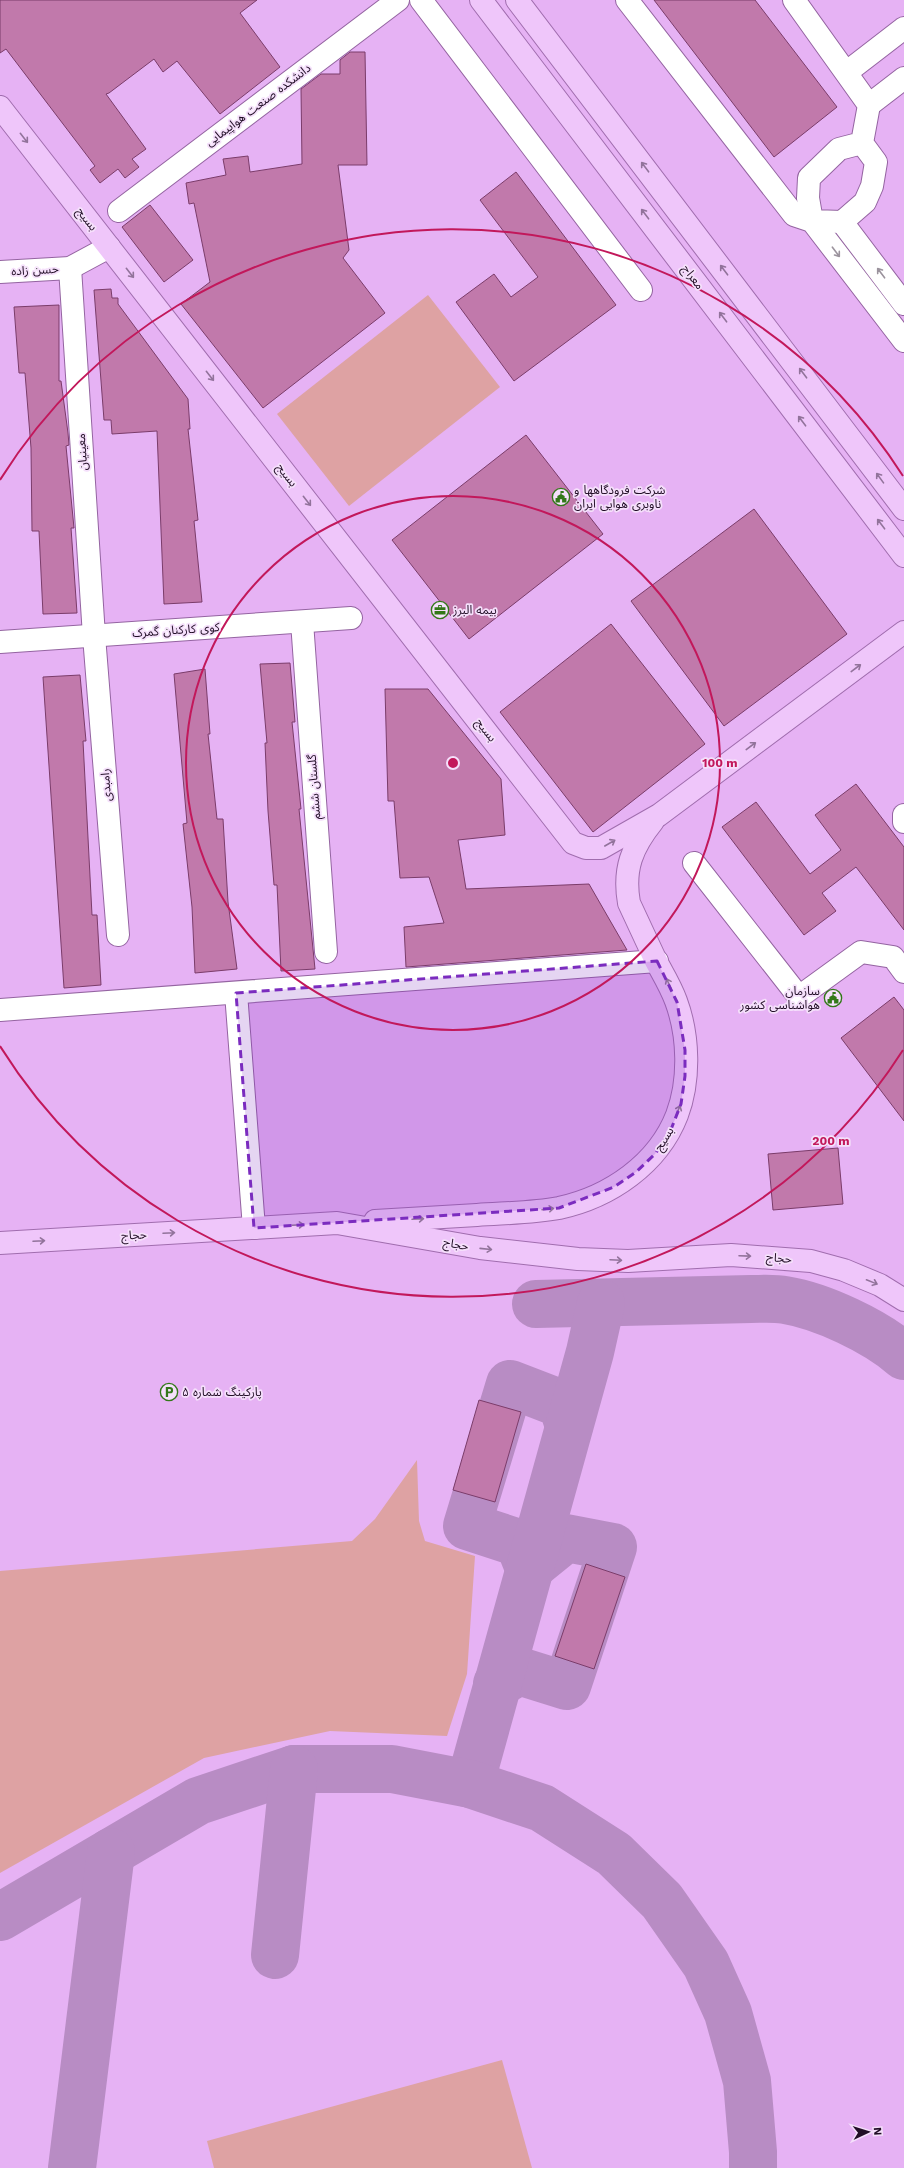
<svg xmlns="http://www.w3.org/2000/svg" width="904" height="2168" font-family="'Work Sans','Noto Sans Arabic',sans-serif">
<rect width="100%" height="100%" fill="#e6b2f4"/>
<!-- green -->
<g fill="#dea2a3">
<polygon points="428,295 500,387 349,506 277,414"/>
<polygon points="417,1460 419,1521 425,1541 475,1556 467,1674 447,1736 330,1731 204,1758 0,1873 0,1571 352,1541 375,1519"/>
<polygon points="502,2060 532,2168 214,2168 207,2141"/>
</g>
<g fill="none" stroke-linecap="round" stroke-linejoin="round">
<!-- taxiway -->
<g stroke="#b88cc4" stroke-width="48">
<path d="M536,1304L751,1299C762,1299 774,1298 785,1300C822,1306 875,1331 904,1356"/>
<polyline points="497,1684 519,1671 567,1686 613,1547 566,1538 529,1568 519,1543 467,1526 510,1384 562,1404 569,1426"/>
<polyline points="470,1784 590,1352 601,1303"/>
<polyline points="0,1917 198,1801 294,1769 392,1769 470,1784 542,1808 614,1854 662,1901 706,1964 728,2013 747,2081 753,2152 753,2168"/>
<polyline points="275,1955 294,1769"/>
<polyline points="72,2168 111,1852"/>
</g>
</g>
<!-- building -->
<g fill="#c179ab" stroke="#7b3c6a">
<polygon points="0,0 257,0 240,13 280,67 220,114 177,61 163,72 154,59 109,93 106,94 146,149 132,159 139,167 125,178 118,169 100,183 90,170 95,166 6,49 0,53"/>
<polygon points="654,0 755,0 837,107 774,157"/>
<polygon points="350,52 365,52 367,165 338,165 349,250 343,258 385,313 263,408 181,304 210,282 194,203 189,204 186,183 226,175 223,159 248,156 250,172 302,164 301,89 321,74 340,74 340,60"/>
<polygon points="516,172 616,305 514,381 456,302 494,274 511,297 538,277 480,200"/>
<polygon points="150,205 193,260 164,282 122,227"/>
<polygon points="111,289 112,298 118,298 118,304 188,399 190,429 188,429 198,520 194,521 202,602 164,604 157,431 112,434 111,420 104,420 94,290"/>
<polygon points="59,305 59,381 61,381 68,433 69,445 66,446 74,528 71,528 77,613 43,614 39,531 32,531 31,448 25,373 19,373 14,307"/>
<polygon points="526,435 603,534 469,639 392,540"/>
<polygon points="754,509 847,634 724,726 631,601"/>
<polygon points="611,624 705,744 593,832 500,712"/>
<polygon points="290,663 295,722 292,722 301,809 299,809 315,969 281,971 277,885 274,885 268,811 265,743 267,743 260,664"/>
<polygon points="205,669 210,734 208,734 217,819 223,819 228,902 237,969 195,973 192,907 183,824 187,823 174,674"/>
<polygon points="80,675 86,741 83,741 92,915 97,915 101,985 64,988 43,677"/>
<polygon points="385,689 428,689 501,779 505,835 458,840 466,889 589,884 627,950 406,967 404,927 444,923 429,877 400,878 394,801 388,801"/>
<polygon points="856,784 904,847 904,930 856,867 822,893 836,911 804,935 722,827 756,802 810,874 841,850 815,815"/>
<polygon points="894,997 904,1010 904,1121 841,1038"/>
<polygon points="838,1148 843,1204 773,1210 768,1154"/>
<polygon points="479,1400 521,1412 495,1502 453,1490"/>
<polygon points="586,1564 625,1577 594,1669 555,1656"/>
</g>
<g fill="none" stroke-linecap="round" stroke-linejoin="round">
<defs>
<g id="minor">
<polyline points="421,0 641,290"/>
<polyline points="627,0 794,215 812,221 904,341"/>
<polyline points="794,0 869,105 862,143 876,162 872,186 865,202 842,222 812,221 808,198 809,178 839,149 862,143"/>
<polyline points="847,72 904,28"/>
<polyline points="869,105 904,78"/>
<polyline points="119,211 398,0"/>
<polyline points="842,222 904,304"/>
<polyline points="70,268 94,636 118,935"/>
<polyline points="0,272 70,268 109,247"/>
<polyline points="302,622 326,952"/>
<polyline points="0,642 351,618"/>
<polyline points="904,815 904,822"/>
<polyline points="694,863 799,997 861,952 893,957 904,972"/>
<polyline points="236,993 254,1228"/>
<polyline points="0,1010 657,961"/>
</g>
<g id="major">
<polyline points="481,0 904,556"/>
<polyline points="517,0 904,509"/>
<polyline points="0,107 573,843 586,848 601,848 659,815 904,632"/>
<path d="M375,1221C409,1219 443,1217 477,1215C504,1213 532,1213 559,1208C610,1197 658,1164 677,1115C690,1081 689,1036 676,1001C671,987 663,974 656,961C647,942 638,922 629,903C623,869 632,847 653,821"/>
<polyline points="0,1243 337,1223 480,1248 578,1259 628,1261 731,1255 811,1261 844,1270 880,1285 904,1300"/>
</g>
</defs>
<!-- minor casing -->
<use href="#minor" stroke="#9464a1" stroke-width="24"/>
<!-- major casing -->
<use href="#major" stroke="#a06dae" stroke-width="24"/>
<!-- minor -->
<use href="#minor" stroke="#fff" stroke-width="22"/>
<!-- major -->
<use href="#major" stroke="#efc6fa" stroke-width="22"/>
</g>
<!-- one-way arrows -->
<defs><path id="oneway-shaft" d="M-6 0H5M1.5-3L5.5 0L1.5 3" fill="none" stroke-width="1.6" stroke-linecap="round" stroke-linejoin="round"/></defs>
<g stroke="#92739b">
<use href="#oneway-shaft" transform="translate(24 138) rotate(52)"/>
<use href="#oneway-shaft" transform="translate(645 167) rotate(-127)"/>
<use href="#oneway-shaft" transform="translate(645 214) rotate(-127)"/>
<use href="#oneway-shaft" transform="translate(724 270) rotate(-127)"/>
<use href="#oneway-shaft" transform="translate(130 273) rotate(52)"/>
<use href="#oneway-shaft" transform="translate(723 317) rotate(-127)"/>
<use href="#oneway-shaft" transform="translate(803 373) rotate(-127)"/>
<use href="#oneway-shaft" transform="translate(210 376) rotate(52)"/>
<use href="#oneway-shaft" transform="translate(802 421) rotate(-127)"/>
<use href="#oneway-shaft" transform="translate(880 478) rotate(-126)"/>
<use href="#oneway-shaft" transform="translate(307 501) rotate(52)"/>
<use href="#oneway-shaft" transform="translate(881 524) rotate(-127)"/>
<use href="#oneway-shaft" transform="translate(856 668) rotate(-37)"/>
<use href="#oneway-shaft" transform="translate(751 746) rotate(-37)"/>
<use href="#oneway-shaft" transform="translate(610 843) rotate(-30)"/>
<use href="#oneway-shaft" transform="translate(669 984) rotate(-115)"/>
<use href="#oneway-shaft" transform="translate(678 1111) rotate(-69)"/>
<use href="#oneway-shaft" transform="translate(548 1209) rotate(-7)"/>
<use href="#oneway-shaft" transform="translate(418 1219) rotate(-3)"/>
<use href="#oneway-shaft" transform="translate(298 1225) rotate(-3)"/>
<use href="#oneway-shaft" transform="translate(169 1233) rotate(-3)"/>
<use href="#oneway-shaft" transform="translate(39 1241) rotate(-3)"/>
<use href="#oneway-shaft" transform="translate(486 1249) rotate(6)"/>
<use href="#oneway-shaft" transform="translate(745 1256) rotate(2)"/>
<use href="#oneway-shaft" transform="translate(616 1260) rotate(3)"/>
<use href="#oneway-shaft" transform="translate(872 1282) rotate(22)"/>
</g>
<g stroke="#9b939d">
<use href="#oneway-shaft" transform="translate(836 252) rotate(53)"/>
<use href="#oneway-shaft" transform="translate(881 273) rotate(-127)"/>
</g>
<!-- marked area -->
<path fill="#7b2cbf" fill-opacity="0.2" stroke="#7b2cbf" stroke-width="3" stroke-dasharray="8 5" stroke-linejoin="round" d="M657,961L677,1002L685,1050V1076L681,1104L670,1132L655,1154L636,1172L614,1187L559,1208L254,1228L236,993Z"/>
<!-- distance rings -->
<g fill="none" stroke="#c2185b" stroke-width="2">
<circle cx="453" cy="763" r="267"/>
<path d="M903 1050A534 534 0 0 1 0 1046M0 480A534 534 0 0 1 903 476"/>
</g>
<!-- icons -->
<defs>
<symbol id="civic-ring" viewBox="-11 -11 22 22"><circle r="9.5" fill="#f5e0fb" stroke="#337819" stroke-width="1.5"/><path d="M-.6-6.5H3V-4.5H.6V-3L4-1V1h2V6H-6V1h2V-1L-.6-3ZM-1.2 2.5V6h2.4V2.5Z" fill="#337819"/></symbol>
<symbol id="office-ring" viewBox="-11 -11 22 22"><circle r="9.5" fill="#f5e0fb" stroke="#337819" stroke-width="1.5"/><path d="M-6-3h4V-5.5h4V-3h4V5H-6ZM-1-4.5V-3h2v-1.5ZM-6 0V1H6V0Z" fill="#337819"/></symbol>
<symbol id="parking-ring" viewBox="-11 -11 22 22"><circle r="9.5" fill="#f5e0fb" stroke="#337819" stroke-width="1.5"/><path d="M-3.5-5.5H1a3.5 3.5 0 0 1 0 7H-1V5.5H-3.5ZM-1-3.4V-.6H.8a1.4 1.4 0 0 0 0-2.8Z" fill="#337819"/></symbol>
</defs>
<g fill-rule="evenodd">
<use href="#civic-ring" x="551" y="487" width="20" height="20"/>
<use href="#office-ring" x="430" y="600" width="20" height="20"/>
<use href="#civic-ring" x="823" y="988" width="20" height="20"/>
<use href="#parking-ring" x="159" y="1382" width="20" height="20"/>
</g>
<g text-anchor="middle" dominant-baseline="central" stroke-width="3.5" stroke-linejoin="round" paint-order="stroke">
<!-- street labels -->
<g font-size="12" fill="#210e26" stroke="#f5e0fb">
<text transform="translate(258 105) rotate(-37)">دانشکده صنعت هواپیمایی</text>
<text transform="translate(87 219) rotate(52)">بسیج</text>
<text transform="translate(35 270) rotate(-3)">حسن زاده</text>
<text transform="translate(693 277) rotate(53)">معراج</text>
<text transform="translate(82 452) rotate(-94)">معینیان</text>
<text transform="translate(287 475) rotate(52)">بسیج</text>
<text transform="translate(176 630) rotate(-4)">کوی کارکنان گمرک</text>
<text transform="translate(486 730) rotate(52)">بسیج</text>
<text transform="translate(106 785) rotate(-94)">رامبدی</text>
<text transform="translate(314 787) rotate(-94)">گلستان ششم</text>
<text transform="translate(664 1139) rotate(-58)">بسیج</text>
<text transform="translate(134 1235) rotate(-3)">حجاج</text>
<text transform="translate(456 1244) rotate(10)">حجاج</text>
<text transform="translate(779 1258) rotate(5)">حجاج</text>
</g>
<!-- poi labels -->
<g font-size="12" fill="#210e26" stroke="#f5e0fb" text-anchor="start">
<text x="574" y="490">شرکت فرودگاهها و<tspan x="574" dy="14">ناوبری هوایی ایران</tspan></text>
<text x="453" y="610">بیمه البرز</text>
<text x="820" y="991" text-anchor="end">سازمان<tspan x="820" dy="14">هواشناسی کشور</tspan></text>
<text x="182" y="1392">پارکینگ شماره ۵</text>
</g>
</g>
<circle cx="453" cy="763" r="6" fill="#c2185b" stroke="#f5e0fb" stroke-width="2"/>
<g font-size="12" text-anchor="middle" font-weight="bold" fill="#c2185b" stroke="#f5e0fb" stroke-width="3.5" stroke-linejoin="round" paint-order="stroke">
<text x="720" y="767">100 m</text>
<text x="831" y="1145">200 m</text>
</g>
<!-- north arrow -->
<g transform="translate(868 2132) rotate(86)" stroke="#f5e0fb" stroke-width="3" paint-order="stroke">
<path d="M0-3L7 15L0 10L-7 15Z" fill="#210e26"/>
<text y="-6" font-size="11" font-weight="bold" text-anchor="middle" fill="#210e26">N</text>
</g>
</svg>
